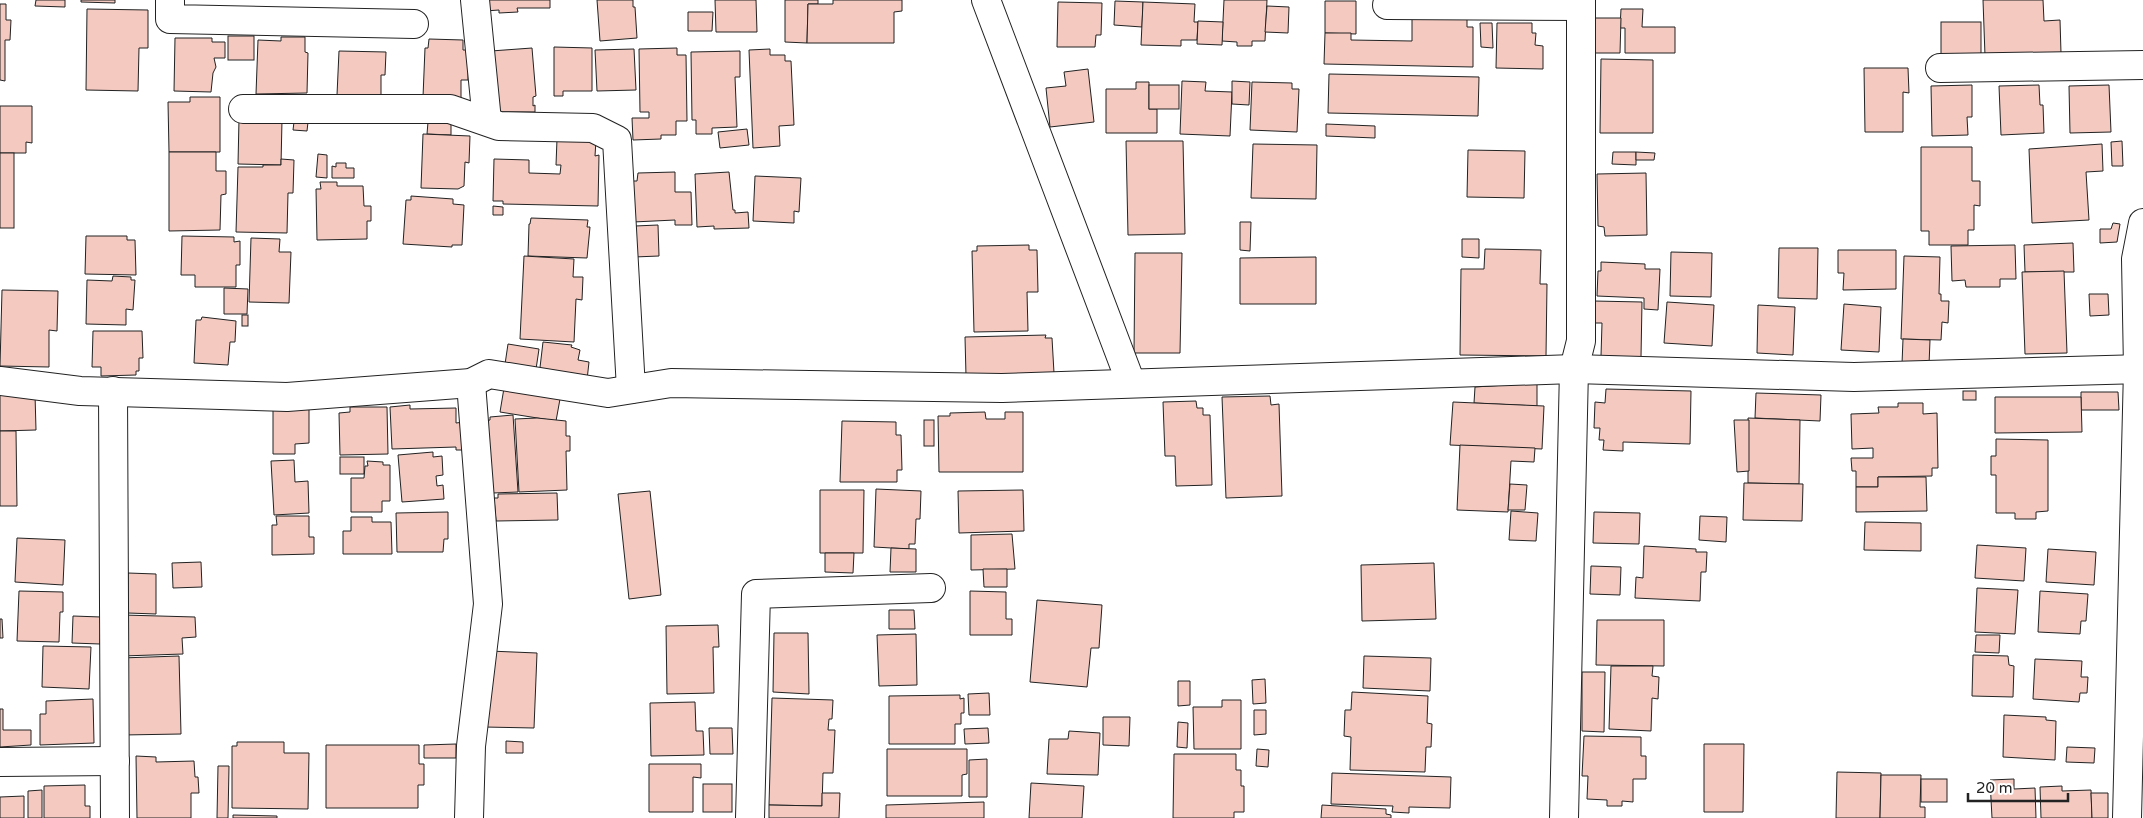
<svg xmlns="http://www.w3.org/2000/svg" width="2143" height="818" font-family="'Varela Round',sans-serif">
<rect width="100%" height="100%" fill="#fff"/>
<!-- building -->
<g fill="#f3c9c0" stroke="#222">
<polygon points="36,0 65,0 65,7 35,6"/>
<polygon points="81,0 115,0 115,3 81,2"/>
<polygon points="484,0 550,0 550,8 517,8 518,12 499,13 499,10 485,11"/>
<polygon points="597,0 633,0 633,7 635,7 637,38 600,41"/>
<polygon points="715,0 756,0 757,32 716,32"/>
<polygon points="785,0 818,0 818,4 808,4 807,43 785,42"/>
<polygon points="833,0 902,0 902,11 894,12 894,43 807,43 808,4 833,4"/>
<polygon points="1224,0 1267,0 1265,41 1252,41 1252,46 1237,46 1237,42 1222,41"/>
<polygon points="1983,0 2043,0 2044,21 2060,20 2061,53 1985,56"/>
<polygon points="1115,1 1143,2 1142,27 1114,25"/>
<polygon points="1325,1 1356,1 1356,34 1325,33"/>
<polygon points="1058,2 1102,3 1101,35 1096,35 1095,47 1057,47"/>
<polygon points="1143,2 1195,4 1194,22 1198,22 1197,40 1181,40 1181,46 1141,45"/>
<polygon points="0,4 6,4 6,20 11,20 10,40 5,40 5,81 0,80"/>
<polygon points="1267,6 1289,7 1288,33 1265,32"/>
<polygon points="87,9 148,10 148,48 139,48 138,91 86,90"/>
<polygon points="1621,9 1643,9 1642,27 1675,27 1675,53 1625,53 1625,28 1620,28"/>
<polygon points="688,12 713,12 712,31 688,31"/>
<polygon points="1412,14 1467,15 1467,27 1473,27 1473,67 1324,64 1325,33 1351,33 1351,40 1412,41"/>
<polygon points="1595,18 1621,18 1620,53 1595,53"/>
<polygon points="1198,21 1223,22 1222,45 1197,44"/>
<rect x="1941" y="22" width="40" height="33"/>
<polygon points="1480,23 1492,23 1493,48 1481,47"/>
<polygon points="1497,23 1532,23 1532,33 1536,33 1535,45 1543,46 1543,69 1496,68"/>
<rect x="228" y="36" width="26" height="24"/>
<polygon points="281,37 305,37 305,52 308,53 307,93 256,94 258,40 281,41"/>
<polygon points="175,38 212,38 212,42 225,42 225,58 214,58 216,67 213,73 211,92 174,91"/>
<polygon points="429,39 463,40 463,50 469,50 468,80 461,80 461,98 423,97 425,48 428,48"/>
<polygon points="554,47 592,48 592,91 563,91 563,96 554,96"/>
<polygon points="532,48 536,96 533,97 533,106 535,105 535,112 498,112 491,51"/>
<polygon points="677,48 677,55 686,55 687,121 676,121 676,135 661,135 661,139 633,140 632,118 649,118 649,112 640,112 639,49"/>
<polygon points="634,49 636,90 597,91 595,50"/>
<polygon points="770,49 770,55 785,55 785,61 791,61 794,125 779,126 780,146 753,148 749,50"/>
<polygon points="339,51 386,52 385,75 381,75 381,96 337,95"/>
<polygon points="740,51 740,77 735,77 737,127 712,128 712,134 696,134 696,120 692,120 691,52"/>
<polygon points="1601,59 1653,60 1653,133 1600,133"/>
<polygon points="1864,68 1908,68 1909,93 1903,92 1903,132 1865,132"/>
<polygon points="1088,69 1094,122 1050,127 1046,88 1066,86 1064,72"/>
<polygon points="1329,74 1479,77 1478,116 1328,113"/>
<polygon points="1182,81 1206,82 1205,91 1232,92 1230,136 1180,134"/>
<polygon points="1232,81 1250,82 1249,105 1232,104"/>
<polygon points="1136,82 1149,82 1149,109 1157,109 1157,133 1106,133 1106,89 1136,89"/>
<polygon points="1252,82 1292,83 1292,89 1299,89 1297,132 1250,130"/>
<rect x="1149" y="85" width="30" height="24"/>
<polygon points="1972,85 1972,117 1967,117 1968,135 1932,136 1931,86"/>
<polygon points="2039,85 2040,105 2043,105 2044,133 2001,135 1999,86"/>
<polygon points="2109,85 2111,132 2070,133 2069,86"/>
<polygon points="190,97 220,97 220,152 169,152 168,102 190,102"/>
<polygon points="0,106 32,106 32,143 26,142 26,153 0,153"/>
<polygon points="239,119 282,120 281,165 238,164"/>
<polygon points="294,122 308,122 307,131 293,130"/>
<polygon points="428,122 451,123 451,135 427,134"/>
<polygon points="1326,124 1375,126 1375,138 1326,136"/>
<polygon points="747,129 749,145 720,148 718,132"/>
<polygon points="423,134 470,136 469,163 465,162 464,186 458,189 421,188"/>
<polygon points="557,139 596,140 595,156 599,155 598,206 503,204 503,201 493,201 494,159 529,160 529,173 560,174 561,165 556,165"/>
<polygon points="1126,141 1183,141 1185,234 1128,235"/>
<polygon points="2122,141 2123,166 2112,166 2111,142"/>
<polygon points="1253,144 1317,145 1316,199 1251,198"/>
<polygon points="2102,144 2103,171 2086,172 2089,220 2032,223 2029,149"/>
<polygon points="1921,147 1972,147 1972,181 1980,181 1980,206 1974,205 1974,230 1968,230 1968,245 1929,245 1929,231 1921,231"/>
<polygon points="1468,150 1525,151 1524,198 1467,197"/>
<polygon points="169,152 216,152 216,171 226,171 226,194 221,195 220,230 169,231"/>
<polygon points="1613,152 1636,152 1636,165 1612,164"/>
<polygon points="1636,152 1655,153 1654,160 1636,160"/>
<rect x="0" y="153" width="14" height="75"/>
<polygon points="318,154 327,155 327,178 316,177"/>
<polygon points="281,159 294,160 293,193 288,193 287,233 236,232 238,167 263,167 263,165 281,165"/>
<polygon points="336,163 346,163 346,168 354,168 354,178 332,178 332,166 336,167"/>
<polygon points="675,172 675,192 691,192 692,225 675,225 675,220 633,222 632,181 637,181 638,173"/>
<polygon points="729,172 733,210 735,210 735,213 748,212 749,228 714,229 714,226 697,227 695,174"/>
<polygon points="1646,173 1647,235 1605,236 1604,227 1598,226 1597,174"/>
<polygon points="755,176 801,178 799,212 794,211 794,223 753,221"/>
<polygon points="320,182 337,182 337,186 363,186 364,206 371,206 371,221 367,221 367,239 317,240 316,189 321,189"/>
<polygon points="411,196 453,199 453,204 464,205 462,245 452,245 452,247 403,244 406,200 411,200"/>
<polygon points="493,206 503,207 503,215 493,215"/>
<polygon points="531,218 588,220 587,227 590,227 587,258 528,256 529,224 530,224"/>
<polygon points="1240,222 1251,222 1250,251 1240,250"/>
<polygon points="2113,223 2120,224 2117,242 2100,243 2100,229 2111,229"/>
<polygon points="658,225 659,256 634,257 635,226"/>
<polygon points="86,236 127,236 127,240 135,240 136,275 85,274"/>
<polygon points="182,236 234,237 234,242 240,241 240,265 236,265 236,287 195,287 195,275 181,275"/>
<polygon points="251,238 280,239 279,252 291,252 289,303 249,302"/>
<polygon points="1462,239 1479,239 1479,258 1462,257"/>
<polygon points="2073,243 2074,272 2025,272 2024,245"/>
<polygon points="1029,245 1029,250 1037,250 1038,292 1027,292 1028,331 974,332 972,251 977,251 977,246"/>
<polygon points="2015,245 2016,279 2000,279 2000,287 1966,287 1965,280 1952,281 1951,246"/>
<polygon points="1779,248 1818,248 1817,299 1778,298"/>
<polygon points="1485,249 1541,250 1540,284 1547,284 1546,356 1460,355 1461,269 1484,269"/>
<polygon points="1838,250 1896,250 1896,289 1843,290 1844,273 1838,273"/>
<polygon points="1671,252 1712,253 1711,297 1670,296"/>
<polygon points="1135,253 1182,253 1180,353 1134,353"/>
<polygon points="524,256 574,259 573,277 583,277 582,300 576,299 574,342 520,339"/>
<polygon points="1904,256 1940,257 1939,294 1941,294 1941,301 1949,301 1948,323 1942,322 1941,340 1901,339"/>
<polygon points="1316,257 1316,304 1240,304 1240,258"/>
<polygon points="1601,262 1645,264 1645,269 1660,269 1658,310 1644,309 1644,298 1597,296 1598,271 1601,271"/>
<polygon points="2064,271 2067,353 2025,354 2022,272"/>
<polygon points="113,276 131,277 131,280 135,280 133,310 126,309 126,325 86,324 87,280 112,281"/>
<polygon points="224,288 248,289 247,314 224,314"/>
<polygon points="2,290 58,291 57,331 49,330 49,367 0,366"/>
<polygon points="2089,294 2108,294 2109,315 2090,316"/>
<polygon points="1594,301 1642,302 1641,357 1601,356 1602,323 1593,323"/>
<polygon points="1667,302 1714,305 1712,346 1664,343"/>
<polygon points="1844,304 1881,307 1879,352 1841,350"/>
<polygon points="1758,305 1795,307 1793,355 1757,353"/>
<rect x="242" y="315" width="6" height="11"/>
<polygon points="202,317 236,321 235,342 230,342 228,365 194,363 196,320 201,320"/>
<polygon points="93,331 142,331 143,358 139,358 139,371 136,371 136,375 101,376 101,367 92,367"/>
<polygon points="1046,335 1045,338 1052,338 1054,373 966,376 965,337"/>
<polygon points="1903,339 1930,340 1929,365 1902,364"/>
<polygon points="543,342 572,345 571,347 580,350 578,360 589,362 587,380 539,376"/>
<polygon points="508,344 539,349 535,376 504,371"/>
<polygon points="1537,383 1537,406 1474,403 1475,387"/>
<polygon points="504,388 560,399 556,421 500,412"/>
<polygon points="1606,389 1691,391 1690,444 1623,442 1623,451 1603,450 1604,440 1599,440 1600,428 1594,428 1595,402 1605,403"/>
<rect x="1963" y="391" width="13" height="9"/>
<polygon points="2081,392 2118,392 2119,410 2081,410"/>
<polygon points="1756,393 1821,395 1820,421 1755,418"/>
<polygon points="35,394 36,430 0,431 0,395"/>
<polygon points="1270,396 1271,405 1279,404 1282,496 1226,498 1222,397"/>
<polygon points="1995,397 2081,397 2082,432 1995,433"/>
<polygon points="1196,401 1197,408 1203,408 1203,415 1210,415 1212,485 1176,486 1175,456 1165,456 1163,402"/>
<polygon points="1453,402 1544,406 1542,449 1450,445"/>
<polygon points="1898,403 1923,403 1923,414 1937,413 1938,468 1932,468 1932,476 1878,477 1878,487 1856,487 1856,471 1852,471 1851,458 1873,458 1873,448 1852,449 1851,414 1879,413 1878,407 1898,407"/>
<polygon points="410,405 410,409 456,408 456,423 464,422 467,450 456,450 456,447 392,449 390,407"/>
<polygon points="350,407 387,407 388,454 340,455 339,413 350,412"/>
<polygon points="309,408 309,443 295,444 295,454 273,454 273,409"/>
<polygon points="985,412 986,419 1005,419 1005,412 1023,412 1023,472 939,472 938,416 950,416 950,413"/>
<polygon points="513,415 518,492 493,493 485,421 490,420 490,417"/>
<polygon points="537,418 566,421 566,436 570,436 570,451 566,451 567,490 519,492 515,419"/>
<polygon points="1748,418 1800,420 1799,484 1748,483"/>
<rect x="924" y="420" width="10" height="26"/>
<polygon points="1734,420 1749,420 1749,471 1737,472"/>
<polygon points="842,421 896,422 896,435 901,435 902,470 897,470 897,482 840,482"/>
<polygon points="0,431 16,431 17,506 0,506"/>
<polygon points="1996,439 2048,440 2048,511 2036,512 2036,519 2015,519 2015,513 1996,513 1996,475 1991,475 1991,456 1996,456"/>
<polygon points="1460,445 1535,448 1534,462 1511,461 1508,512 1457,510"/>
<polygon points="433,452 433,457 442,456 443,475 436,476 437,486 443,485 444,499 402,502 398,455"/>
<rect x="340" y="457" width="24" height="17"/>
<polygon points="294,460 295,482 308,481 309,513 274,515 271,461"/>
<polygon points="367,461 383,462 383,465 390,465 390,501 382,501 382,512 351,512 351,478 364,478 365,466 368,466"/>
<polygon points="1878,477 1926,477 1927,511 1856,512 1856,487 1878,487"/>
<polygon points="1744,483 1803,484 1802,521 1743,520"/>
<polygon points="1510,484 1527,485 1525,510 1508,510"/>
<polygon points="876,489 921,491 920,519 916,519 915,544 909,544 909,549 874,547"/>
<polygon points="820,490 864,490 863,553 820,553"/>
<polygon points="1023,490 1024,531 959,533 958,491"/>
<polygon points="650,491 661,595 629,599 618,494"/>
<polygon points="557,493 558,520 496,521 494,498 498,498 498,494"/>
<polygon points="1511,511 1538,513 1536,541 1509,540"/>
<polygon points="448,512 448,539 444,539 443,552 397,552 396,513"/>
<polygon points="1594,512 1640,513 1639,544 1593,543"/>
<polygon points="276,516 309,516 309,537 314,537 314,554 272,555 272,525 277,525"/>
<polygon points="1700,516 1727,517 1726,542 1699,540"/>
<polygon points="351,517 372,517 372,522 391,522 392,554 343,554 343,531 351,531"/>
<polygon points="1865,522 1921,523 1921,551 1864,550"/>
<polygon points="1012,534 1015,569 971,570 971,535"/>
<polygon points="17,538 65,540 63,585 15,582"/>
<polygon points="1977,545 2026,548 2024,581 1975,578"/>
<polygon points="1644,546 1696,549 1696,552 1707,552 1706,572 1701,572 1700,601 1635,598 1636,577 1643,578"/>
<polygon points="891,548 916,549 916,572 890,572"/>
<polygon points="2048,549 2096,552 2094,585 2046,582"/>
<polygon points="825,553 854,553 853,573 825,572"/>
<polygon points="201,562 202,587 173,588 172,563"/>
<polygon points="1434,563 1436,619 1362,621 1361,565"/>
<polygon points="1591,566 1621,567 1620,595 1590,594"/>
<polygon points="983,569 1007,569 1007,587 984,587"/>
<polygon points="128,573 156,574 156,614 128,613"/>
<polygon points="1977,588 2018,590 2015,634 1975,632"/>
<polygon points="19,591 63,592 63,612 60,612 59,642 17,641"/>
<polygon points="970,591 1006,592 1006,619 1012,619 1012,635 970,635"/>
<polygon points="2040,591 2088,594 2086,621 2081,621 2080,634 2038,632"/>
<polygon points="1037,600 1102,605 1099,648 1091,648 1087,687 1030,682"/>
<polygon points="889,610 914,610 915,629 889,629"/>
<polygon points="123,615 195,617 196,637 182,638 183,654 122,656"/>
<polygon points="73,616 101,617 100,644 72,643"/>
<polygon points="0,619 2,619 3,638 0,638"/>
<polygon points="1597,620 1664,620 1664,666 1596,665"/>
<polygon points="718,625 719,647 713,647 714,693 667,694 666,626"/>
<polygon points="774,633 808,633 809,694 773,692"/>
<polygon points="916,634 917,685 879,686 877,635"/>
<polygon points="1976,635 2000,635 1999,653 1975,652"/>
<polygon points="43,646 91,647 89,689 42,687"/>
<polygon points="489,651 537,653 534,728 484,727"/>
<polygon points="1973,655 2008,656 2009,665 2014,666 2013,697 1972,696"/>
<polygon points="179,656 181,734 123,735 121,658"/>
<polygon points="1364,656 1431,658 1430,691 1363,688"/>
<polygon points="2035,659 2082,661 2081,677 2088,677 2087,693 2080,693 2079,702 2033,699"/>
<polygon points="1611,666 1653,666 1652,676 1659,677 1658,699 1652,698 1651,731 1609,729"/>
<polygon points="1582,672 1605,672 1604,732 1582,731"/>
<polygon points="1265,679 1266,703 1253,704 1252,680"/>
<polygon points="1178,681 1190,681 1190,705 1178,706"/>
<polygon points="1352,692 1428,696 1427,723 1432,724 1431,747 1426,747 1425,772 1350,770 1351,737 1344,736 1345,710 1351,710"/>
<polygon points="989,693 990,715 969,715 968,694"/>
<polygon points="960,695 960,699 964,698 964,713 961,713 961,724 955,724 955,744 889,744 889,696"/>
<polygon points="772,698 833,700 832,719 829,719 828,730 835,730 833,773 823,773 822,806 769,805"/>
<polygon points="93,699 94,743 40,745 40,714 46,714 46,701"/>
<polygon points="1222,700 1241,700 1241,749 1194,749 1193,707 1222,707"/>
<polygon points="695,702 696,731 703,731 704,755 651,756 650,703"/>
<polygon points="0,709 3,709 3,730 31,730 31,745 0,747"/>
<polygon points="1254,710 1266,710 1266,734 1254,735"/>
<polygon points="2004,715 2046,717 2046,720 2056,721 2055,760 2003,757"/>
<polygon points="1103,717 1130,717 1129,746 1103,745"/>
<polygon points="1178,722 1188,723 1187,748 1177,747"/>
<polygon points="709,728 732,728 733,754 710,754"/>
<polygon points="988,728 989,743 965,744 964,729"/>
<polygon points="1069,731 1100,733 1098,775 1047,774 1049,739 1068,739"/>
<polygon points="1584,736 1641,737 1641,756 1646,756 1646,779 1633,779 1633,802 1622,801 1622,806 1607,806 1607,800 1587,799 1588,776 1582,776"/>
<polygon points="506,741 523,742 523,753 506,753"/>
<polygon points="237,742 284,742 284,753 309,753 308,809 232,808 232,746 237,746"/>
<polygon points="456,744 456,758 424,758 424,745"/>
<polygon points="1704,744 1744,744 1743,812 1704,812"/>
<polygon points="326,745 419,745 419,764 424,764 424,785 418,785 418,808 326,808"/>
<polygon points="2067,747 2095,748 2094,763 2066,762"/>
<polygon points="887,749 967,749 967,774 962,775 962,796 887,796"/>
<polygon points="1257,749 1269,750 1268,767 1256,766"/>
<polygon points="1174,754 1236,754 1236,770 1241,770 1241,786 1244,786 1244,812 1234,812 1234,818 1173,818"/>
<polygon points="136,756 156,757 156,762 194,761 195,777 198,777 199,793 191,793 191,818 137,818"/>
<polygon points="987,759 987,797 969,797 969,760"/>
<polygon points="649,764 701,764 701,778 693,777 693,812 649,812"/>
<polygon points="218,766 229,766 228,818 217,818"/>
<polygon points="1837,772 1881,773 1880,818 1836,818"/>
<polygon points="1332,773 1451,777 1450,808 1409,807 1409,813 1392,812 1393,806 1331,804"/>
<polygon points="1881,775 1921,775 1920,807 1925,807 1925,818 1880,818"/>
<rect x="1921" y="779" width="26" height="23"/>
<polygon points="2014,779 2014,789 2035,788 2036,818 1992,818 1990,780"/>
<polygon points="1031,783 1084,786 1082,818 1029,818"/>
<rect x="703" y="784" width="29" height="28"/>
<polygon points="85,785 85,806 90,806 90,818 44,818 44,786"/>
<polygon points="2062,786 2062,791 2091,790 2092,818 2041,818 2040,787"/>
<polygon points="42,790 42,818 28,818 28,791"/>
<polygon points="822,793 840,793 839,818 769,818 769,805 822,806"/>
<polygon points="2091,793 2108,793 2108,818 2092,818"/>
<polygon points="24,796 24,818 0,818 0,797"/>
<polygon points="984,802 984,818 886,818 886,805"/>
<polygon points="1322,805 1386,809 1386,814 1391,815 1391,818 1321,818"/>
<polygon points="233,815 277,816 277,818 233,818"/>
</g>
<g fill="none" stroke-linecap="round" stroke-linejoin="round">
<defs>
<g id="minor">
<polyline points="170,0 170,19 414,24"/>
<polyline points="475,0 487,121"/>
<polyline points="986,0 1131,383"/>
<polyline points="1387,5 1581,6"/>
<polyline points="1940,68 2143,65"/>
<polyline points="243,109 450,109 499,126 593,128 617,140 631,389"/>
<polyline points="0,381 80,391 287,397 471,383 489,374 608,393 671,383 1002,388 1574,369 1854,377 2143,369"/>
<polyline points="113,391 115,818"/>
<polyline points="0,762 115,761"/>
<polyline points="469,818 471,746 488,604 471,383"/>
<polyline points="750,818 756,594 931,588"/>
<polyline points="1564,818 1574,369 1581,341 1581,0"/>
<polyline points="2127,818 2138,369 2136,259 2143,223"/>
</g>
</defs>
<!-- minor casing -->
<use href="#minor" stroke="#222" stroke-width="30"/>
<!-- minor -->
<use href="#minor" stroke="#fff" stroke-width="28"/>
</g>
<!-- scale -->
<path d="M1968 793v8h100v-8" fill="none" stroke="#222222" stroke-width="2.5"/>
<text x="1976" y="793" font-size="15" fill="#222222" stroke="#ffffff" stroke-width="4" paint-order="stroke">20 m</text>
</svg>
